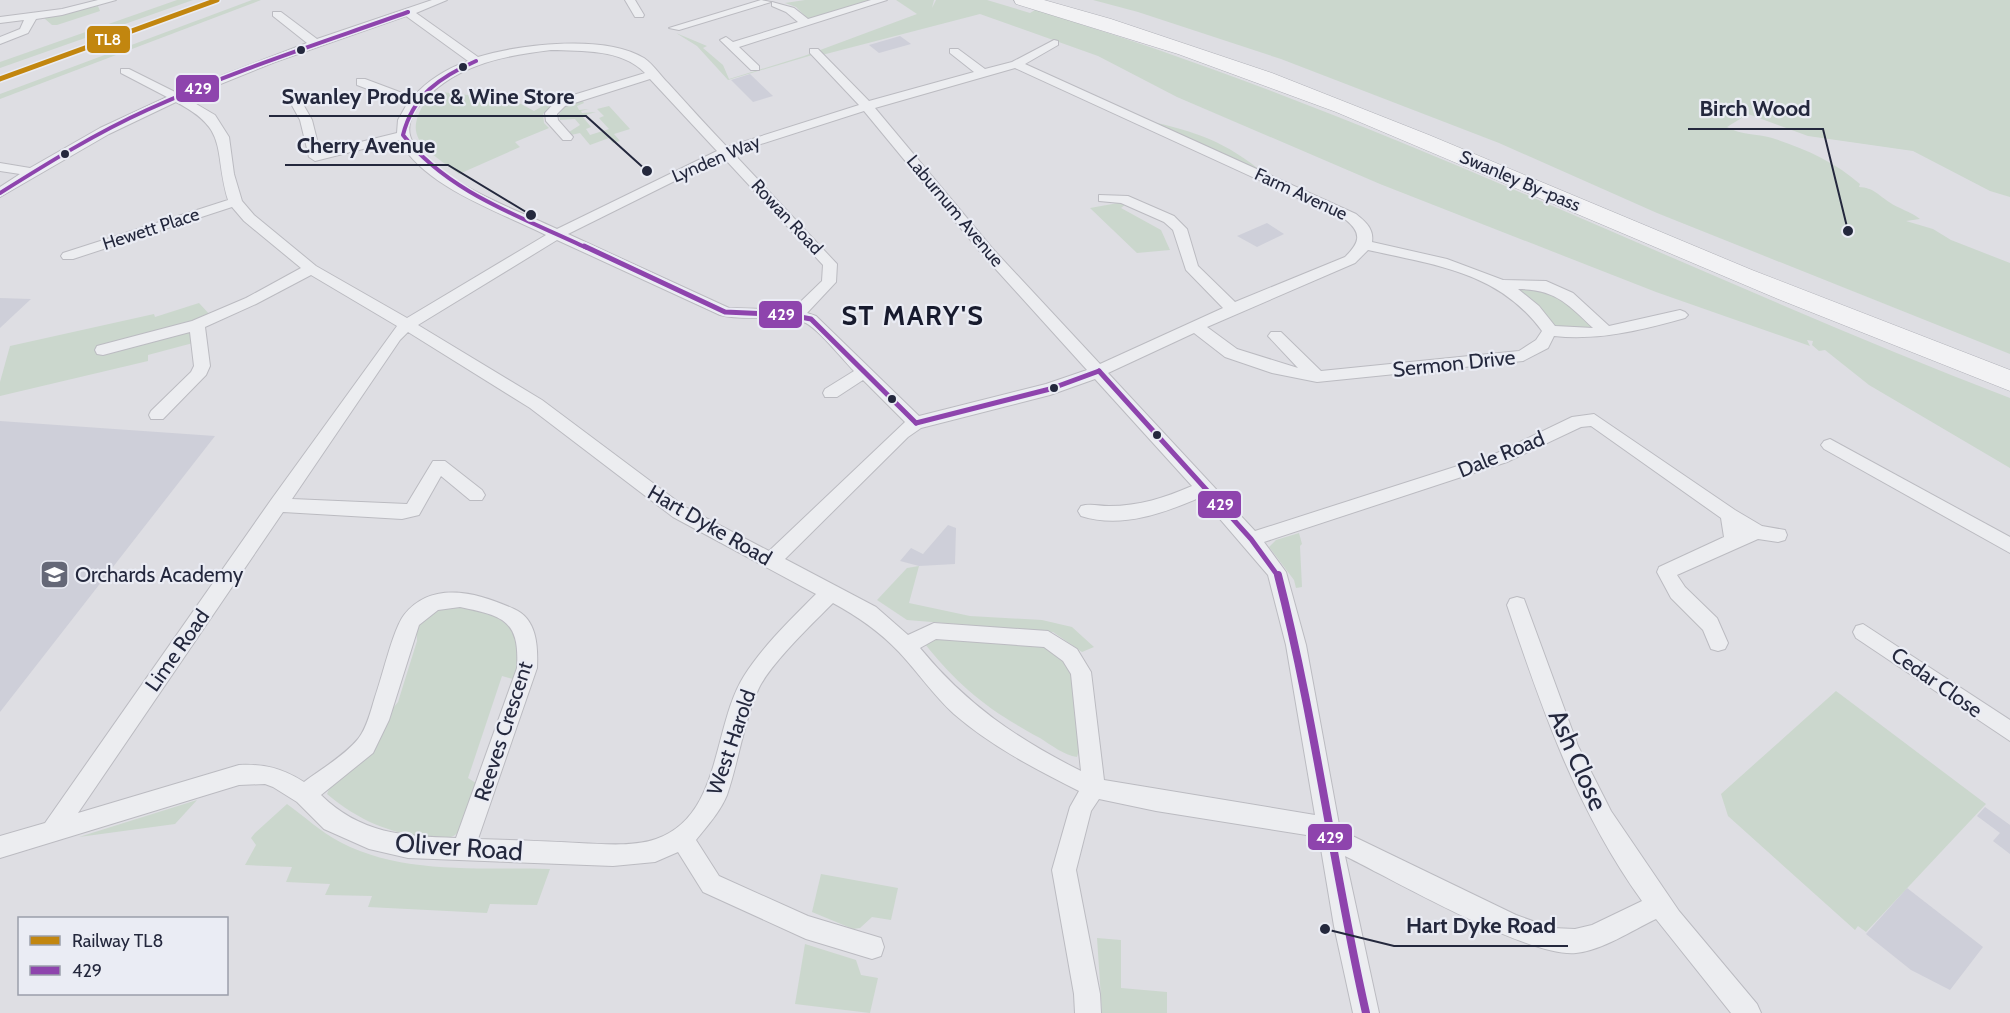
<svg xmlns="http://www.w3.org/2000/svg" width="2010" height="1013" font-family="Cabin,sans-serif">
<rect width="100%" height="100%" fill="#dedee3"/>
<!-- built -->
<g fill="#cecfd9">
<polygon points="900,36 911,44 879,53 869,45"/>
<polygon points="750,74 773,96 753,102 731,80"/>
<polygon points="1267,223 1284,234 1257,247 1237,236"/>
<polygon points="0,298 31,299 0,328"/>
<polygon points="0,421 215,436 0,712"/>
<polygon points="948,525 956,528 955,564 919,566 900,561 911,548 923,554"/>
<polygon points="1985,807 2010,825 2010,854 1993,841 2000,833 1977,816"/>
<polygon points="1907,888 1983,947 1950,990 1911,970 1866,934"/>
</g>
<!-- green -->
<g fill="#cbd7cd">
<polygon points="177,0 193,0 0,68 0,62"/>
<polygon points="252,0 261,0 0,99 0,94"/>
<polygon points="805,0 873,0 809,20 796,7 785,3"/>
<path d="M896,0H934L932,8L936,0H987L1030,13L1035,10C1371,111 1683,272 2010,398V468L1869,385L1825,350L1819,351L1812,345L1813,341L1807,340L1810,346L1656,292L1380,184L1177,97L1098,56L980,14L822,55L819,53L728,80L697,46L676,33L707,46L703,48L723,65L729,79L804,56L917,14Z"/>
<path d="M1093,0H2010V197L1990,191L1913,151L1808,136L1748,114L1727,127C1742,136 1756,133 1772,138C1804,148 1835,162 1860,184L1859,187C1874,188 1877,194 1889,202C1899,209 1910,211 1920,219L1906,221L1933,229L1951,240L2010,263V354L1657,213L1499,143L1281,59L1138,12Z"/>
<polygon points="98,6 100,11 57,25 52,25 44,18"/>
<path d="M495,90L534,111L541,107L537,104L540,103L545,106L551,103L548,100L552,99L555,102L543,114L544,123L549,128L515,142L520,147L459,174C421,146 398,136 433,91L485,97Z"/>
<polygon points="582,100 584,103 577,106 579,110 589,109 581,111 582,113 596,112 582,116 591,127 586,129 590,135 609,129 599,118 604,116 597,109 609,106 630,129 614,134 620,141 613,143 609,138 590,145 580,133 571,135 569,132 580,125 575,119 560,120 559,114 565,107"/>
<path d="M1146,120C1199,133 1223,140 1266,175Z"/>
<polygon points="1118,203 1126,204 1121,208 1161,230 1170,250 1137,253 1090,208"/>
<polygon points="1504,284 1541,285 1605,332 1550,331"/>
<polygon points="199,303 211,316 193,343 148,355 148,361 0,396 0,382 10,346 154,314 155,317"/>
<polygon points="1299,533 1302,544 1300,546 1302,587 1296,588 1294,580 1269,547 1276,540"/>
<polygon points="919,566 909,603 970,616 1042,620 1072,627 1094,647 1082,652 1053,632 907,620 877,600 907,568"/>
<path d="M438,606C477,606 496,609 521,640L517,670L513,679L502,676L468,778L479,785C473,799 468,820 458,832C452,840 441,838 432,837C391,835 358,820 327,794L331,784L398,702L417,641L416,624Z"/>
<path d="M935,638L1044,647L1055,653L1063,659L1074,676L1080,747L1077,757C1064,755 1051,745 1040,738C990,711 961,689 925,644Z"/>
<polygon points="1836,691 1986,804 1866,932 1858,926 1855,930 1728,816 1721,794"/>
<polygon points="197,800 175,824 79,837"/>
<path d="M287,804C305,817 321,832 340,842C402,875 482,867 550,869L537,905L490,904L487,913L368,907L372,896L325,895L330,884L286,882L292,867L245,865L256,845L251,838L255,833Z"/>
<polygon points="821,874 898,888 891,920 872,917 860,928 853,929 812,912"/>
<polygon points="1097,938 1121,940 1121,988 1167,992 1167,1013 1102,1013"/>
<polygon points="805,944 856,960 861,975 878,978 870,1013 795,1004"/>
</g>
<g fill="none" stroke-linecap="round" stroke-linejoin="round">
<defs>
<g id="minor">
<polygon points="98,0 116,0 62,15 36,19 28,33 0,44 0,37 20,29 24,20 0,23 0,17 62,9"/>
<path d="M432,0H447L416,13L478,57C521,44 604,34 644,58C654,65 660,75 668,83C688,105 707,126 727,147L859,105L810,53V49H818L869,101L974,72L950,53V49H958L985,69L1012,62L1054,40L1058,41V45L1025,64L1356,214C1366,222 1374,229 1372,242L1447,259L1503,280L1546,281L1573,293L1609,326L1680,310L1685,312L1688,315L1685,318C1642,330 1599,341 1554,336L1548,348L1523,361L1317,382L1272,373L1225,357L1194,333L1108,373L1255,531L1495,454L1572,417L1594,414L1735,510L1762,526L1785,530L1787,535L1785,540L1778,542L1758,539L1677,575L1685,587L1717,618L1728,643L1725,649L1718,651L1711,649L1703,630L1671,598L1657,572L1659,567L1724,537L1721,518L1591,426L1581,427L1507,462L1264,542L1286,572L1306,645L1340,830L1516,915L1552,928L1575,929L1592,925L1642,901C1577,811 1542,709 1507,605L1510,599L1517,597L1524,599L1578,746L1611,811L1679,911L1757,1004L1761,1013H1731L1656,919C1631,931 1603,950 1576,953C1529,958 1392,879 1345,856L1379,1013H1353L1334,926L1319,837L1156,811L1099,799L1091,811L1076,870L1100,994L1101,1013H1075L1074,994L1052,870L1070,807L1079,791C1035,769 991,746 954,714C933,695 918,672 899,652C879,631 857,616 833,603C813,623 769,665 758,690C743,724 739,760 727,795C720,812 707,826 696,840L719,876L808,916L881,938L884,947L881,956L872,959L806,939L703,892L678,852L655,862L613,866L408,858L369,849L324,829L297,802L273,787L265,784L239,785L0,858V836L45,823L271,500L397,326L311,275L256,304L205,327L210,366L206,375L163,419H151L149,415L151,411L191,372L194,366L190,332L103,355L97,354L95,350L97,346L192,321L246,298L301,268L244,221L232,207L73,259H63L61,256L63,253L228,200C213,149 230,130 176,102L109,134L0,197V187L20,174L0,171V163L30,168L100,128L167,97L121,73V69H129L177,93L307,43L273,16V12H281L317,39ZM406,16L468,61C446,69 428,80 413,97L365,79H357V85L407,104L398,120L397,133L320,152L312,120L299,97H291L289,100L300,120L309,157L315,161L399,140C424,187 500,212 546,235L407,318L316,266L254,215L242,201L234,174L229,137L215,115L186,98L275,62ZM551,50C582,51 622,49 645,73L557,100L545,113L546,121L563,140H571L573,137L558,120L557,114L565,106L650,79L717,151L557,229C513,208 439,183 413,142C405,130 411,114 420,105C453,65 502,56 551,50ZM1015,68L1346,220C1363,234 1359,243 1345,257L1235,302L1198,266L1187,229L1174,216L1128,196L1099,195V201L1121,203L1164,222L1173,230L1186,270L1223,308L1100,364L992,248L875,108ZM864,111L982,254L1087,370L1046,384L919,416L816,316L807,313L836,282L837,264L733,153ZM723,157L823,265L822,281L792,310L729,308L568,234ZM557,240L720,315C745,322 784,313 804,322C819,329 841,358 854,371L825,389L823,393L825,397H837L863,380L905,422L769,551L685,507L542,400L418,325ZM1368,250C1435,265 1499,272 1542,331L1536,340L1519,351L1321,371L1281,332H1271L1268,336L1298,368L1237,349L1207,327L1355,263ZM1518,289C1555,289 1568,304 1593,328L1555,326L1539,306ZM408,332L530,408L673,517L816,594C791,619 763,646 744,676C712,727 722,816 656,839C633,847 603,844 579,843C545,841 512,840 478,839L537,668C538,646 537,619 514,609C479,593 432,579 404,615C393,629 382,678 375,697C371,710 367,728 358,739C344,756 321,769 304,782C282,768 265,764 239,765L78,813L283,512L402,519L419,515L441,476L470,500H482L485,495L482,490L445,461H433L407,504L292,499L400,340ZM1095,379L1192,486C1164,498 1140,506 1109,506C1099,506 1090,503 1081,506L1078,511L1081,516C1122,529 1164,513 1201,497L1268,575L1286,645L1315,815L1104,780L1091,672L1077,649L1048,631L934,623L908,635L876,607L785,559L908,437L921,428L1050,395ZM460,607C503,616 520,620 517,668L456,838C403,836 361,834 321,795L373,753L389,720L419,625L438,610ZM936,639L1044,647L1063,661L1071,674L1081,771C1017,739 966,704 920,648Z"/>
<polygon points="625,0 635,0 644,15 643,17 635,17"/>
<polygon points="761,0 771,2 679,30 669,28"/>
<polygon points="871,0 887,0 739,47 759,66 759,70 751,70 720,40 726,37 733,42 798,22 786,12 772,6 772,2 794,8 808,19"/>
<polygon points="1830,439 2010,537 2010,553 1824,449 1821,445 1824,441"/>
<polygon points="1863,624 2010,720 2010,741 1856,638 1853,632 1856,626"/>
</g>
<polygon id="trunk" points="1014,0 1044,0 1111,19 1272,73 1429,135 1752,270 2010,370 2010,391 1778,299 1336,112 1178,54 1016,4"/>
</defs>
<!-- minor casing -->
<use href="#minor" stroke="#bbbbc1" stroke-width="2"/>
<!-- trunk casing -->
<use href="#trunk" stroke="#b0b1b8" stroke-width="1"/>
<!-- minor -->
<use href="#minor" fill="#ecedf0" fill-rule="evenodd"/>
<!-- trunk -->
<use href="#trunk" fill="#f2f2f4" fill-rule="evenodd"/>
<defs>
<g id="bus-1-far2">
<path d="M476,61C440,77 413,95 403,135C448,193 522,217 587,248"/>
<path d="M0,193C48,163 96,133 147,110C232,71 321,43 408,12"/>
</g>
<g id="bus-1-far1">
<polyline points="584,246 725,312 790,315 811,319 916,423"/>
<polyline points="1099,371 1251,539 1278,576"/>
<polyline points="916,423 1050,389 1099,371"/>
</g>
<path id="bus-1" d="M1278,575C1315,719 1333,868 1366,1013"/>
</defs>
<!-- bus-1-far2 casing -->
<use href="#bus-1-far2" stroke="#eaecf4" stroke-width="7"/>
<!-- bus-1-far1 casing -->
<use href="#bus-1-far1" stroke="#eaecf4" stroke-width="9"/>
<!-- bus-1 casing -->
<use href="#bus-1" stroke="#eaecf4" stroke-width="12"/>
<!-- bus-1-far2 -->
<use href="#bus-1-far2" stroke="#8e44ad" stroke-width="4"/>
<!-- bus-1-far1 -->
<use href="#bus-1-far1" stroke="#8e44ad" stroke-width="5"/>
<!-- bus-1 -->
<use href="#bus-1" stroke="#8e44ad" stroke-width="8"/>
<defs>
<polyline id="rail-1" points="0,79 217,0"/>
</defs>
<!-- rail-1 casing -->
<use href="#rail-1" stroke="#eaecf4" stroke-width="8"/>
<!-- rail-1 -->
<use href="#rail-1" stroke="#c2860f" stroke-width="5"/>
</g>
<!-- icons -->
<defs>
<symbol id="school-square" viewBox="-11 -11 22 22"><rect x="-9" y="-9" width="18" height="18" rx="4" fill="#656877" stroke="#eaecf4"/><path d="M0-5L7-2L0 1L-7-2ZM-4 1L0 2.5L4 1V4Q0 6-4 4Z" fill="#fff"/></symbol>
</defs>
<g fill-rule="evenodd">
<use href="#school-square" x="38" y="558" width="33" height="33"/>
</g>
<!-- markers -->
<g fill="#24283d" stroke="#eaecf4" stroke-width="2">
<circle cx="301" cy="50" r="5"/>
<circle cx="463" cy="67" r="5"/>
<circle cx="65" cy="154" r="5"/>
<circle cx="1054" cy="388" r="5"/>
<circle cx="892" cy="399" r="5"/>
<circle cx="1157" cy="435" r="5"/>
</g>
<g text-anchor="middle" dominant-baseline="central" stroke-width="4.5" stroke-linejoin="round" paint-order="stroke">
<!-- far-street labels -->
<g font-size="18" fill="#24283d" stroke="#eaecf4">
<text transform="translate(716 159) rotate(-23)">Lynden Way</text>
<text transform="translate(1520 181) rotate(23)">Swanley By-pass</text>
<text transform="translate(1301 194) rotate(25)">Farm Avenue</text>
<text transform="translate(955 211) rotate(50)">Laburnum Avenue</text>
<text transform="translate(787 217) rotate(47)">Rowan Road</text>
<text transform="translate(151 229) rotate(-18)">Hewett Place</text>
</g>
<!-- street labels -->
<g font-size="21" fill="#24283d" stroke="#eaecf4">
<text transform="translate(1454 363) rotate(-6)">Sermon Drive</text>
<text transform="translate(1501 454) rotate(-22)">Dale Road</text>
<text transform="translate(710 525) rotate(30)">Hart Dyke Road</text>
<text transform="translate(177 650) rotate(-55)">Lime Road</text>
<text transform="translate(1937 682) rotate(35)">Cedar Close</text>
<text transform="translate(503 731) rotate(-72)">Reeves Crescent</text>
<text transform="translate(731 742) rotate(-71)">West Harold</text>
</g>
<!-- poi labels -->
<g font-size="21" fill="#24283d" stroke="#eaecf4" text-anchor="start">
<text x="75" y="574">Orchards Academy</text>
</g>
<!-- near-street labels -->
<g font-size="26" fill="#24283d" stroke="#eaecf4">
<text transform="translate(1578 760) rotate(66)">Ash Close</text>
<text transform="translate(459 847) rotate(4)">Oliver Road</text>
</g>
<!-- district labels -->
<g font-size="27" font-weight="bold" letter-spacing="1.5" fill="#171a2d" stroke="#eaecf4">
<text x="913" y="315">ST MARY'S</text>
</g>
</g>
<!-- callouts -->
<path fill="none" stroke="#24283d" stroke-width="2" d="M647 171L586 116H269M1848 231L1823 129H1688M531 215L448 165H285M1325 929L1394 946H1568"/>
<g fill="#24283d" stroke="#eaecf4" stroke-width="2">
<circle cx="647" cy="171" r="6"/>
<circle cx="1848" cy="231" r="6"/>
<circle cx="531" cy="215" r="6"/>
<circle cx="1325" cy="929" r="6"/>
</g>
<g font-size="22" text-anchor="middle" font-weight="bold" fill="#24283d" stroke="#eaecf4" stroke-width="4.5" stroke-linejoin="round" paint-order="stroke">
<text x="428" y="104">Swanley Produce &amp; Wine Store</text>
<text x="1755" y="116">Birch Wood</text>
<text x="366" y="153">Cherry Avenue</text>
<text x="1481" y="933">Hart Dyke Road</text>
</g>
<g stroke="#eaecf4" stroke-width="2">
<rect x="86" y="25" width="45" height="29" rx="6" fill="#c2860f"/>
<rect x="175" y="74" width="45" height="29" rx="6" fill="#8e44ad"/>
<rect x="758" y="300" width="45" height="29" rx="6" fill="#8e44ad"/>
<rect x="1197" y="490" width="45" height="29" rx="6" fill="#8e44ad"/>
<rect x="1307" y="823" width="46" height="28" rx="6" fill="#8e44ad"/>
</g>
<g font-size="16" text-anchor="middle" font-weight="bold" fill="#fff">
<text x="108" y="45">TL8</text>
<text x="198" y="94">429</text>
<text x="781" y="320">429</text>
<text x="1220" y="510">429</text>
<text x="1330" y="843">429</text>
</g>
<!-- legend -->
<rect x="18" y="917" width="210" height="78" fill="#eaecf4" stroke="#9b9eab" stroke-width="1.5"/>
<rect x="30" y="936" width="30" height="9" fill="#c2860f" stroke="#9b9eab" stroke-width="1.5"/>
<text x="72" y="947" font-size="18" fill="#24283d">Railway TL8</text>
<rect x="30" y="966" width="30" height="9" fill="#8e44ad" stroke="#9b9eab" stroke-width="1.5"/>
<text x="72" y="977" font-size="18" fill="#24283d">429</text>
</svg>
